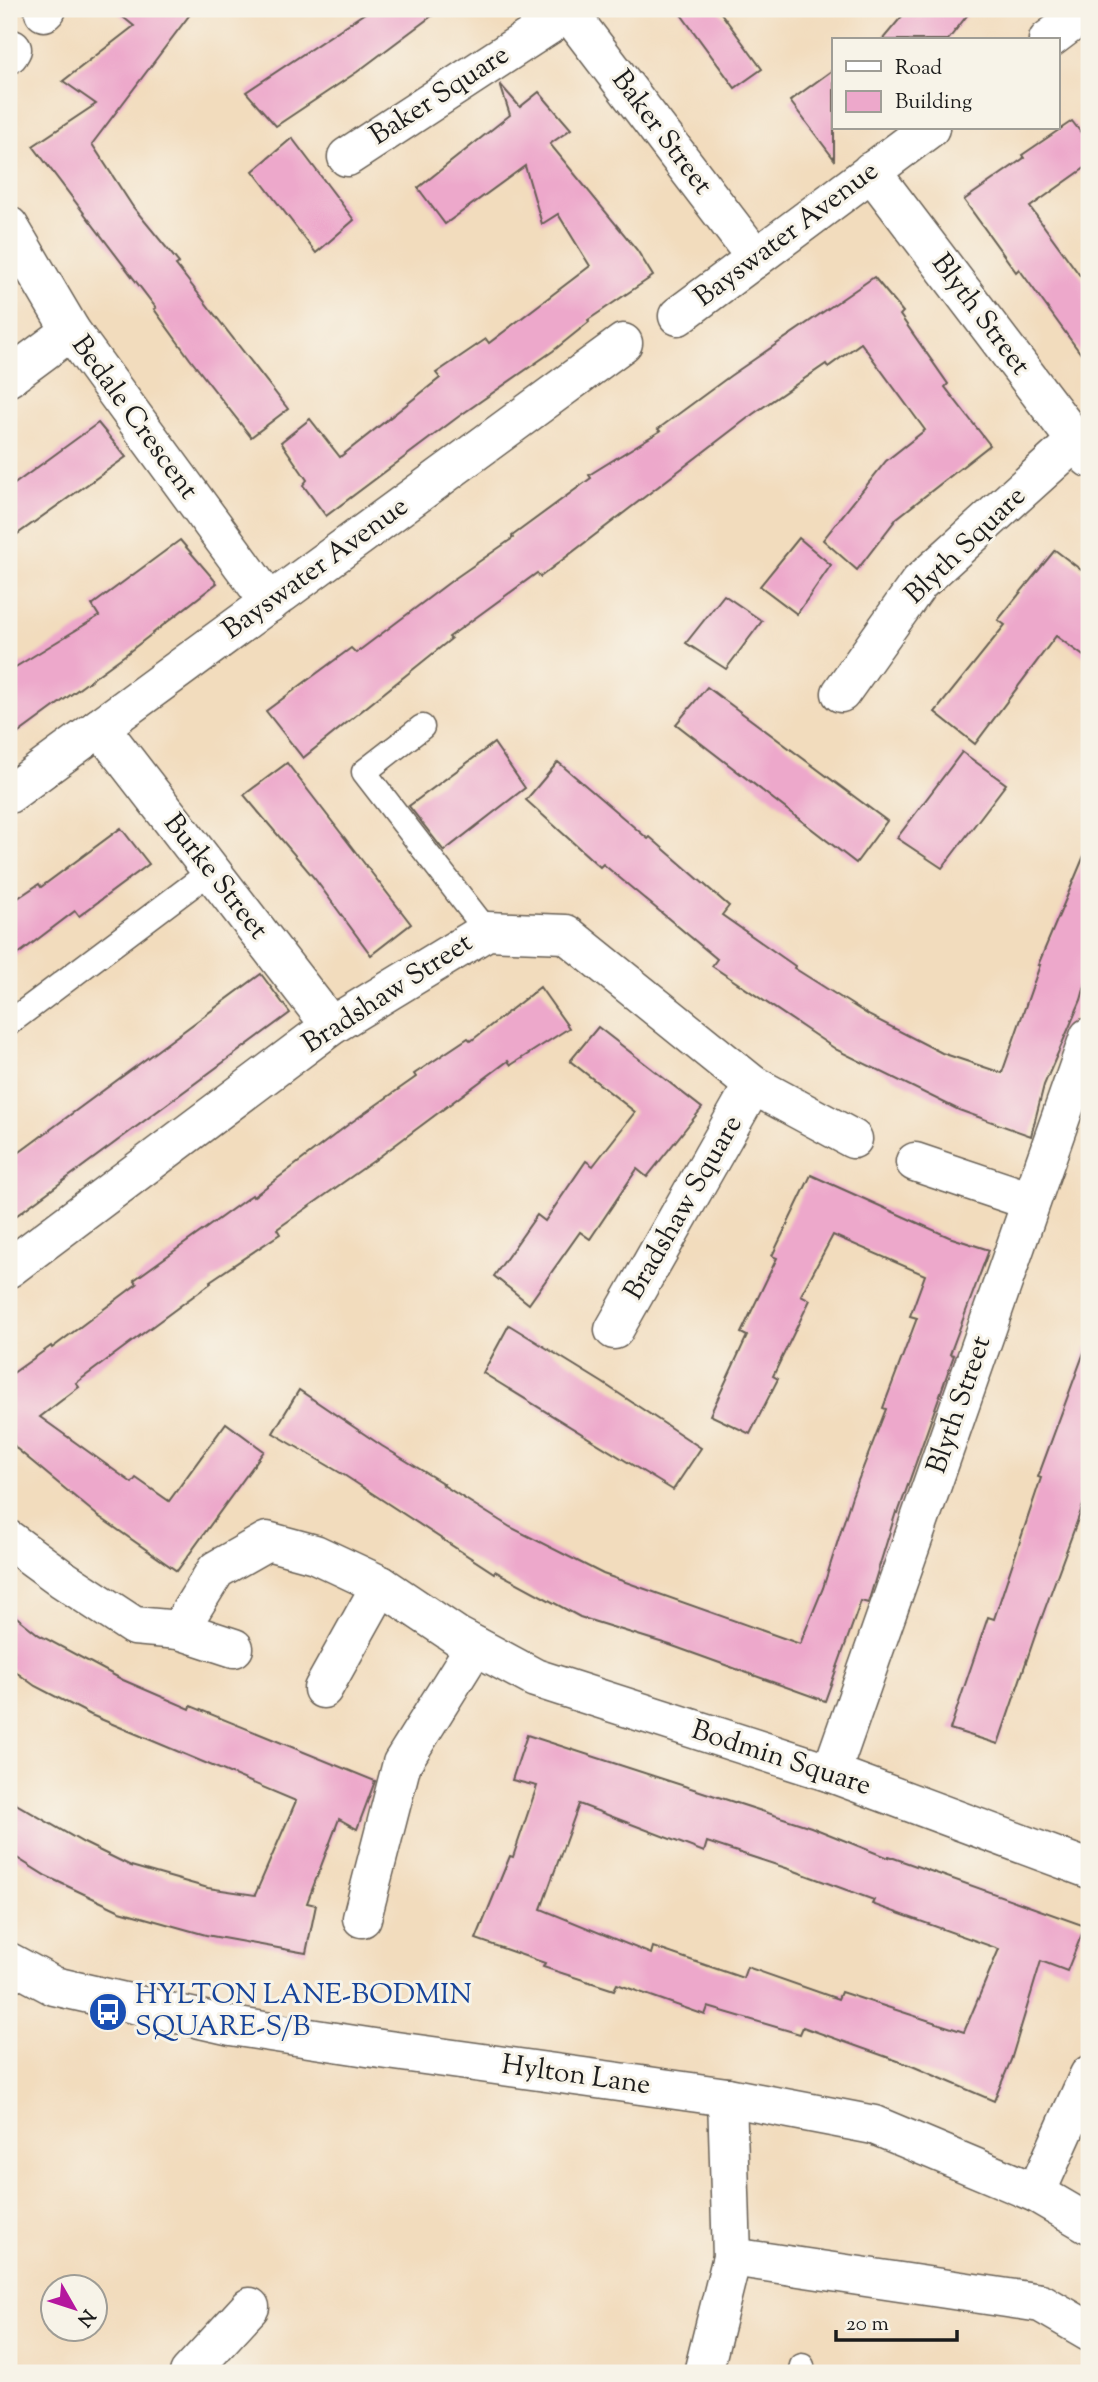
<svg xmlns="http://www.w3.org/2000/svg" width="1098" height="2382" font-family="'Sorts Mill Goudy',serif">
<rect width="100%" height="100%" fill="#f7f3e8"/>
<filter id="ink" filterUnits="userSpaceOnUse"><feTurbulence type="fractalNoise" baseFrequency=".0143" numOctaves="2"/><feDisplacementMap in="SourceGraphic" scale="14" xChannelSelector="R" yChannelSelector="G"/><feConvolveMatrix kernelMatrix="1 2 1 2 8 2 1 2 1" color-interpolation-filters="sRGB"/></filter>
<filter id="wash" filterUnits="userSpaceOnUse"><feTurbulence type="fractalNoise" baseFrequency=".00686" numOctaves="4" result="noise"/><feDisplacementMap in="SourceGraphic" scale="28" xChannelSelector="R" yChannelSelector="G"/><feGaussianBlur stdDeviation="1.57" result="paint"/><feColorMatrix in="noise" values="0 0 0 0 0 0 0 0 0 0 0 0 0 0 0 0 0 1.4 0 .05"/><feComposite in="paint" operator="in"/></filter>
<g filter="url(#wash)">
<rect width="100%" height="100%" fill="#f2dcbd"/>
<g id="blocks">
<!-- building -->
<g fill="#eda8cb" fill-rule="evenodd">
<polygon points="113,9 194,9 92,144 133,207 179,263 176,265 288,409 251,437 190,359 154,309 156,308 33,146 96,104 63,81 134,26"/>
<polygon points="371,9 441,9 357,72 276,126 246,92"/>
<polygon points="677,9 718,9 762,69 735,88"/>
<polygon points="908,9 972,9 948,40 882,40"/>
<polygon points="834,69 834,159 790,101"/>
<polygon points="500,84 520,107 539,92 571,129 550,144 637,250 653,276 588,320 589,322 553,351 458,417 326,516 303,485 307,480 281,442 310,419 340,457 440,378 436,373 486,339 489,343 590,266 558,214 542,224 525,166 445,224 418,188 510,115"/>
<polygon points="1072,121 1089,143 1089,165 1030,207 1089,288 1089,365 1019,269 1016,272 964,200 1024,158 1022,155"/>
<polygon points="292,138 354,220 316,253 253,171"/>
<polygon points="874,277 903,312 900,315 948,384 945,387 990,445 897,518 857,570 823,540 886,461 925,430 861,343 828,367 826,364 753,414 540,577 537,573 449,637 451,639 303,758 266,711 351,648 356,653 454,579 513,538 512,536 591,478 589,475 660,431 658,429 730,376"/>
<polygon points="98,423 126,457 9,540 9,488"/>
<polygon points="799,538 831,565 797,614 760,586"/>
<polygon points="180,540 217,583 125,655 9,740 9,671 99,616 92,605"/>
<polygon points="1055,550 1089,576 1089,660 1056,636 975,744 935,712 1005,625 998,620"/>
<polygon points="724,595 762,621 726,669 686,643"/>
<polygon points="707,687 887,821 856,863 676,724"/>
<polygon points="494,743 525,788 444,851 409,806"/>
<polygon points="962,752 1006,784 942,868 897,838"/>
<polygon points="558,762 648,839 650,837 729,906 722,915 795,966 794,968 870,1016 942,1053 1002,1073 1040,965 1038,965 1089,844 1089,971 1081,1000 1044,1085 1031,1136 959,1110 837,1050 712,966 717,959 603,864 600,867 526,800"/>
<polygon points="287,763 411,924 371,955 315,879 244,795"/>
<polygon points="121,828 149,864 79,916 75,911 9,961 9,904 39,884 41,887"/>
<polygon points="261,974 290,1013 9,1221 9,1160"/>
<polygon points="540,987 569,1028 511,1065 508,1061 375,1160 277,1229 280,1234 210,1281 211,1283 76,1383 79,1387 40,1417 132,1483 136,1478 169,1501 226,1423 264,1451 177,1571 98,1516 17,1449 10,1440 9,1441 9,1376 51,1346 52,1348 137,1284 134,1280 252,1195 253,1197 349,1124 416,1077 414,1074 468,1038 471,1041"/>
<polygon points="598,1027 702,1108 647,1177 637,1169 590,1239 580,1232 529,1304 494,1276 537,1215 545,1221 586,1161 593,1166 635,1112 570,1061"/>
<polygon points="811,1175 949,1237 989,1250 950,1354 954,1355 898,1513 896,1512 868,1603 861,1601 825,1701 670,1645 580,1617 495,1571 494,1573 344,1475 273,1433 299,1390 382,1446 444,1484 443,1485 510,1527 603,1574 800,1644 823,1588 852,1496 886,1409 883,1408 917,1318 910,1316 925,1275 833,1235 801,1295 810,1300 773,1376 778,1379 750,1434 710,1415 747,1336 741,1333 777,1258 772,1256"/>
<polygon points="509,1325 603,1383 701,1448 673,1490 483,1373"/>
<polygon points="1086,1347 1089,1347 1089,1489 1036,1633 998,1744 950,1729 988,1617 994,1619 1041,1478 1038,1477"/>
<polygon points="9,1611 39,1635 123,1680 190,1709 191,1706 375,1781 357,1829 339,1819 307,1903 316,1905 306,1953 206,1935 120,1911 46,1876 9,1853 9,1800 84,1843 131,1866 208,1888 255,1895 296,1801 91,1715 35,1686 9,1667"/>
<path d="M527,1735L811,1827L888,1858V1856L1085,1926L1067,1971L1041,1961L1011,2060L994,2101L912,2066L803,2027L800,2034L708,2007L705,2015L617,1984L614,1990L543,1967L545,1963L476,1939L510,1856L513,1857L537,1786L512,1780ZM579,1804L704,1852L707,1842L792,1870L874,1900L872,1904L999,1949L964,2032L841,1992L838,1999L747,1967L743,1978L653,1947L651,1954L541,1909Z"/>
</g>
</g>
</g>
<g filter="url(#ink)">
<use href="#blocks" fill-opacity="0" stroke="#675f54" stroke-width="2"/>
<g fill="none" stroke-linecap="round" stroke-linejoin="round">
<defs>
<g id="service">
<polyline points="422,727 364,772 487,931"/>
<polyline points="9,1023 211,871"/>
<polyline points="800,2373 802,2366"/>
</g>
<g id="minor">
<polyline points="566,9 756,258"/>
<polyline points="44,12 47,9"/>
<polyline points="1048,40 1089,9"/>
<polyline points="9,54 12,49"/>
<polyline points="347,157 569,12"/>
<polyline points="871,171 1089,458"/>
<polyline points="9,226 71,331 270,603"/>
<polyline points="678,316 930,128"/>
<polyline points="9,377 71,331"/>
<polyline points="841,693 919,583 1076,441"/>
<polyline points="100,727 331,1026"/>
<polyline points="9,794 623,343"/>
<polyline points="915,1162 1031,1201"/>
<polyline points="9,1268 331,1026 487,931 566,934 753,1085 853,1139"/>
<polyline points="614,1330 753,1085"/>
<polyline points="9,1540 61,1578 134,1626 179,1630 234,1648"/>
<polyline points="179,1630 216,1570 267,1541 315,1554 381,1585 457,1636 535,1678 831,1773 1089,1869"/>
<polyline points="323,1689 381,1585"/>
<polyline points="831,1773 1089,1037"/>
<polyline points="362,1918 402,1763 475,1646"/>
<polyline points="732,2257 1041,2303 1089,2331"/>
<polyline points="189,2373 250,2307"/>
<polyline points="703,2373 732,2257 727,2097"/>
</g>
<g id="tertiary">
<polyline points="9,1962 54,1986 231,2026 374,2048 727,2097 874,2125 1036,2193 1089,2224"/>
<polyline points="1036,2193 1089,2075"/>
</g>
</defs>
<!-- service casing -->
<use href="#service" stroke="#675f54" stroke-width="27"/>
<!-- minor casing -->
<use href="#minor" stroke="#675f54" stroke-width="41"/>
<!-- tertiary casing -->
<use href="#tertiary" stroke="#675f54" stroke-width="41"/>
<!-- service -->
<use href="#service" stroke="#fff" stroke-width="24"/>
<!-- minor -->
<use href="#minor" stroke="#fff" stroke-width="38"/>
<!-- tertiary -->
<use href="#tertiary" stroke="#fff" stroke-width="38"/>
</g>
</g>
<!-- icons -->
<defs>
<symbol id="bus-disc" viewBox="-11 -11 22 22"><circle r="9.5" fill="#1a4fb4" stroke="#f7f3e8"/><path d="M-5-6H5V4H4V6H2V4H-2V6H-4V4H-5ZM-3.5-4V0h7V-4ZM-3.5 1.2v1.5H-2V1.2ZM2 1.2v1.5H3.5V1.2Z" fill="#fff"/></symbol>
</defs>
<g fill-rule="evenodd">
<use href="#bus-disc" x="86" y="1990" width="44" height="44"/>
</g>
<g text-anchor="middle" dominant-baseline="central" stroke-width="6" stroke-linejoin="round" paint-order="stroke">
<!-- street labels -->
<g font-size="28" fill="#1c1c1c" stroke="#f7f3e8">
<text transform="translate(440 96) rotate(-33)">Baker Square</text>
<text transform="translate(661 133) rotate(53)">Baker Street</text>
<text transform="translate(787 235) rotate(-37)">Bayswater Avenue</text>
<text transform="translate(980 315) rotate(53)">Blyth Street</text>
<text transform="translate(134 418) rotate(54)">Bedale Crescent</text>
<text transform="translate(966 546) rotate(-44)">Blyth Square</text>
<text transform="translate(316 569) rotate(-36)">Bayswater Avenue</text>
<text transform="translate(215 877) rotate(52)">Burke Street</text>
<text transform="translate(388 994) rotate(-33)">Bradshaw Street</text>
<text transform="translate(684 1208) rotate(-60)">Bradshaw Square</text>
<text transform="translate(960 1405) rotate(-71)">Blyth Street</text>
<text transform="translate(781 1759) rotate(18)">Bodmin Square</text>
<text transform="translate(576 2076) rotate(8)">Hylton Lane</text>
</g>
<!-- transit labels -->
<g font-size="28" fill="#164399" stroke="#f7f3e8" text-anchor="start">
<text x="135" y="1996">HYLTON LANE-BODMIN<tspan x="135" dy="32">SQUARE-S/B</tspan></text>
</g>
</g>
<!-- margin -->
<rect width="1098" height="2382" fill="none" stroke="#f7f3e8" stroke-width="35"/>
<!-- legend -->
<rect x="832" y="38" width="228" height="91" fill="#f7f3e8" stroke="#9f9d96" stroke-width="2"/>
<rect x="846" y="61" width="35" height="10" fill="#ffffff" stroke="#9f9d96" stroke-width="2"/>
<text x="895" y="74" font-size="21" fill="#1c1c1c">Road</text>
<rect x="846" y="91" width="35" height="21" fill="#eda8cb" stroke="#9f9d96" stroke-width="2"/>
<text x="895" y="108" font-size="21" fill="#1c1c1c">Building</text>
<!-- north arrow -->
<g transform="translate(74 2308) rotate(129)"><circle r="33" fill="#f7f3e8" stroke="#9f9d96" stroke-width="2"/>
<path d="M0-5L12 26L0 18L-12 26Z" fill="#b5179e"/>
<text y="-10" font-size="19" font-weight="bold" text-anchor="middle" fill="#1c1c1c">N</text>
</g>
<!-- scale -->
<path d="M836 2330v10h121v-10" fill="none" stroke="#1c1c1c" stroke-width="3.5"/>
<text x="846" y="2330" font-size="21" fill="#1c1c1c" stroke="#f7f3e8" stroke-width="5" paint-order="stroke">20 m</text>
</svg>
